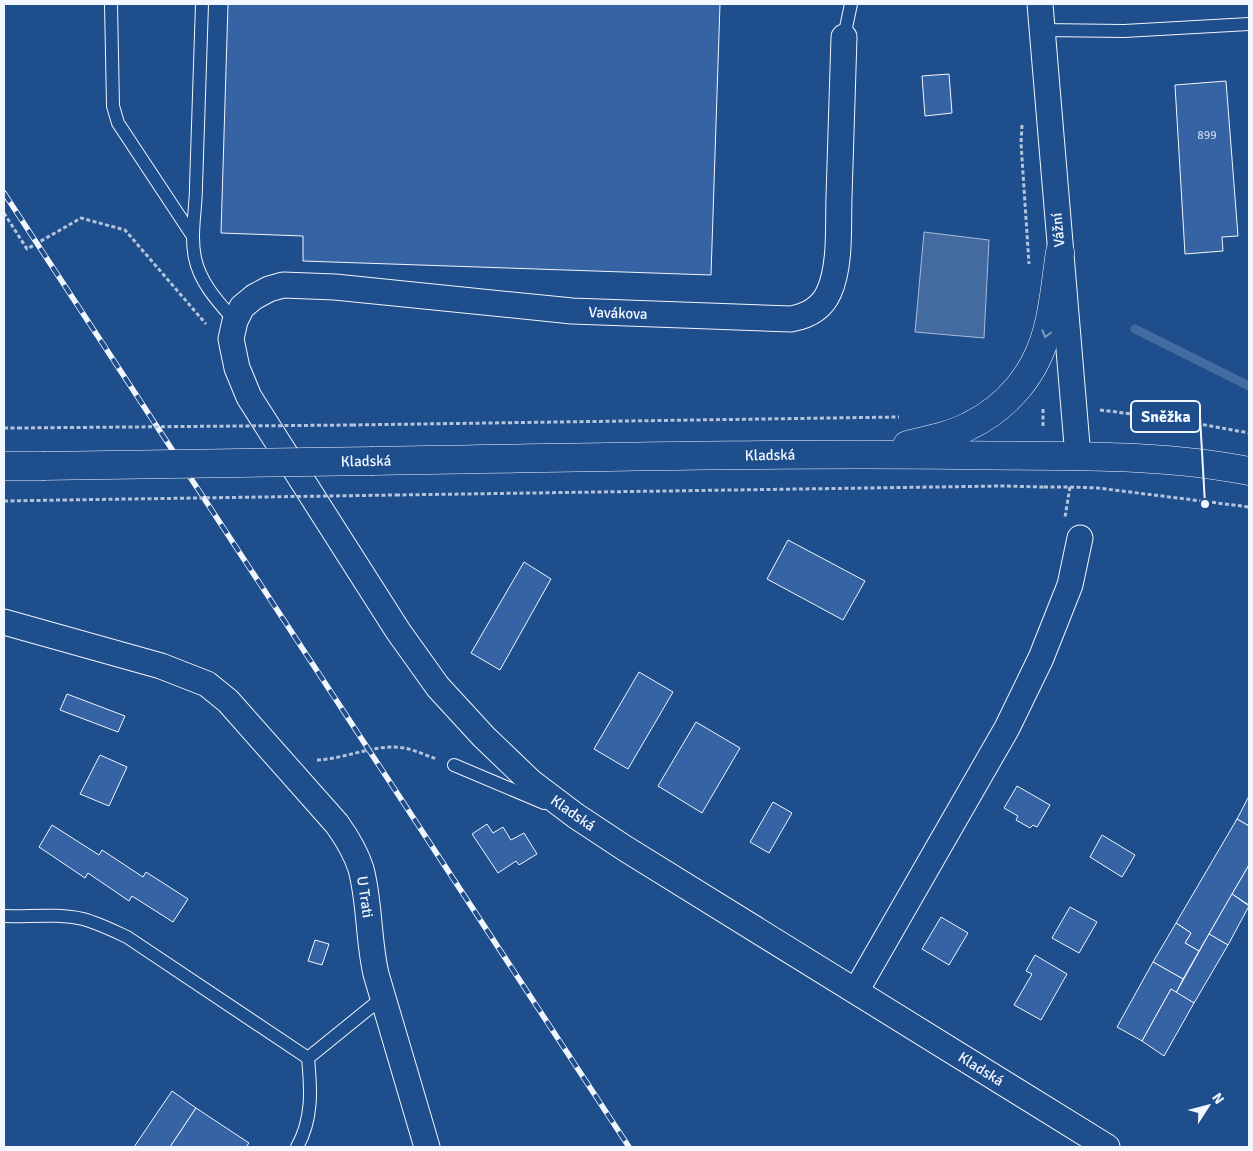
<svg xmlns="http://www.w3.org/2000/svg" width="1253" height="1151" font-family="Signika,sans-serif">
<rect width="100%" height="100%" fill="#1f4e8c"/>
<!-- water -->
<polygon fill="#446ba0" stroke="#a8bbd7" points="924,232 989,240 984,338 915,332"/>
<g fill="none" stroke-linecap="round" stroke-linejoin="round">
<!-- stream -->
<polyline stroke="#446ba0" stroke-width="9" points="1135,329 1249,386"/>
</g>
<!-- building -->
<g fill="#3563a3" stroke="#f2f6ff">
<polygon points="228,4 720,4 711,275 303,261 303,236 221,233"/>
<polygon points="949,74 952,113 925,116 922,76"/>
<polygon points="1226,81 1238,236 1222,237 1223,251 1185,254 1175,85"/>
<polygon points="788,540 865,581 843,620 767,579"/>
<polygon points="524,562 551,579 500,670 471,653"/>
<polygon points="639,672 673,692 628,769 594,749"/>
<polygon points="67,694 125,716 118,732 60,710"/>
<polygon points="696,722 740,748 702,813 658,786"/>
<polygon points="100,755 127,767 109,806 80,794"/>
<polygon points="1017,786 1050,805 1037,827 1033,825 1030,828 1016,820 1018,816 1004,808"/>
<polygon points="1249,796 1249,826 1237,819"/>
<polygon points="773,802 792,813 769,853 750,842"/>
<polygon points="1237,819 1249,826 1249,865 1199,951 1185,943 1191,933 1176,923"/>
<polygon points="487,824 493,833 503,827 511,840 524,833 537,854 519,865 516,861 498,873 472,834"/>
<polygon points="52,825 99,855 102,850 143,877 146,872 188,899 173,922 132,896 129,901 88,873 85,878 39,847"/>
<polygon points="1102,835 1135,855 1122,877 1090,857"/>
<polygon points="1249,865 1249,905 1232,894"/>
<polygon points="1232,894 1249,906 1228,945 1209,934"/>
<polygon points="1070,907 1097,922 1079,953 1052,938"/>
<polygon points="941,917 968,933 949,965 922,949"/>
<polygon points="1176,923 1191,933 1185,943 1199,951 1183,979 1153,962"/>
<polygon points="1209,934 1228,945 1194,1003 1176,993"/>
<polygon points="315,940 329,944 322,965 308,961"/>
<polygon points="1035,955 1067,974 1041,1020 1014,1005 1032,974 1026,971"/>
<polygon points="1153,962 1183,979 1176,993 1171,989 1142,1041 1117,1027"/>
<polygon points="1171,989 1194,1003 1164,1056 1142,1041"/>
<polygon points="172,1091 196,1108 170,1147 134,1147"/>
<polygon points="196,1108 249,1143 246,1147 170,1147"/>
</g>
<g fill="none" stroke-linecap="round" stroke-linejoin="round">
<defs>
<g id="lane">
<polyline points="111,4 113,106 118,123 192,235"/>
<path d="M202,4C200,65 198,125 196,186C196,210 190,234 195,258C200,283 219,303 235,321"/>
<polyline points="1042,30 1124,31 1249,24"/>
<polyline points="844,37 851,4"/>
<polyline points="454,765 544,803"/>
<path d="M4,916C29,917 58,913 83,919C98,923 112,930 127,937L308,1058"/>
<path d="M297,1147C313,1119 311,1089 308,1058L382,998"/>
</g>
<g id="street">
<polyline points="1040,4 1078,457"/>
<path d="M844,37C842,90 841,144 839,197C838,226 841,265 829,292C822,308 808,316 791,319L572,311L335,287L283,285L269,289L254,297L242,307L235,321L231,339L237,368L249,397L398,631L438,687L484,737L531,782L576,816L626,849L1107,1147"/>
<path d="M4,622L161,666L207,684L228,701L337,824C347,838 356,853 361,869C370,903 368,939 376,974L427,1147"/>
<polyline points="856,991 1007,728 1041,658 1070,585 1080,538"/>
</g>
<g id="secondary">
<path d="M907,445C928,440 950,436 969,426C1008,407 1036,373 1047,331C1054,306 1056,278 1060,252"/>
<path d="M374,461C568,458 762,453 955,455C1053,457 1153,452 1249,471"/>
<polyline points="4,466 42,466"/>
</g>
</defs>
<!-- lane casing -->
<use href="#lane" stroke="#f2f6ff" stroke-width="14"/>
<!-- street casing -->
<use href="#street" stroke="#f2f6ff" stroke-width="27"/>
<!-- secondary casing -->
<use href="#secondary" stroke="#f2f6ff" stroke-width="29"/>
<!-- path -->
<g stroke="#b3c4dc" stroke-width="3" stroke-dasharray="4 2.5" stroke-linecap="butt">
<polyline points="1022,125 1021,143 1029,264"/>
<polyline points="4,213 27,249 81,218 125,230 206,324"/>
<polyline points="1043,409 1043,428"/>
<polyline points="1100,410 1172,419 1249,433"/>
<polyline points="352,425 899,417"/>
<polyline points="4,428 18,428"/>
<polyline points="1044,487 1070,487 1065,517"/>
<polyline points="1070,487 1098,488 1249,507"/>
<polyline points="396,495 1002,486 1044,487"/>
<polyline points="4,501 63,500"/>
<path d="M317,760C345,759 377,743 404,748C415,750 427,756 437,759"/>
</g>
<!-- lane -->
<use href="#lane" stroke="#1f4e8c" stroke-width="12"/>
<!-- street -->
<use href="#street" stroke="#1f4e8c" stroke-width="25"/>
<!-- secondary -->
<use href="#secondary" stroke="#1f4e8c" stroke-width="28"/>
<defs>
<polyline id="rail" points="4,193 629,1147"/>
</defs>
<!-- rail casing -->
<use href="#rail" stroke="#f2f6ff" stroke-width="5.5"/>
<!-- rail -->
<use href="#rail" stroke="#1f4e8c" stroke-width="4" stroke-dasharray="11" stroke-linecap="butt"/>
<defs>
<polyline id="secondary-bridge" points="42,466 374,461"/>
</defs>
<!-- secondary-bridge casing -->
<use href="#secondary-bridge" stroke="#f2f6ff" stroke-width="29" stroke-linecap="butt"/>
<!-- path-bridge -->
<g stroke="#b3c4dc" stroke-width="3" stroke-dasharray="4 2.5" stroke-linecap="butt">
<polyline points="18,428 352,425"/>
<polyline points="63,500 396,495"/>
</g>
<!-- secondary-bridge -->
<use href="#secondary-bridge" stroke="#1f4e8c" stroke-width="28"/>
</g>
<!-- one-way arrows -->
<defs><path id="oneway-chevron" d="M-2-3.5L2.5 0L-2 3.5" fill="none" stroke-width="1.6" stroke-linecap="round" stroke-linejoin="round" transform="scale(1.25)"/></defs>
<use stroke="#7e9ac0" href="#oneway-chevron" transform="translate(1046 334) rotate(105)"/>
<g text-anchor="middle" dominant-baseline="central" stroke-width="4" stroke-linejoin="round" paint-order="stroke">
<!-- number labels -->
<g font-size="12" fill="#c3d1e8">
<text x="1207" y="135">899</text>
</g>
<!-- street labels -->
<g font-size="15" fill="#f2f6ff" stroke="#1f4e8c">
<text transform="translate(1058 230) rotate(-95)">Vážní</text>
<text transform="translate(618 313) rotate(2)">Vavákova</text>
<text transform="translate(770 455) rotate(-1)">Kladská</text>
<text transform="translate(366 461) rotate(-1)">Kladská</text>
<text transform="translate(573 813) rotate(35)">Kladská</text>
<text transform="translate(365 897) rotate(82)">U Trati</text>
<text transform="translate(981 1069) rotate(32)">Kladská</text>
</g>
</g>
<!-- callouts -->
<path fill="none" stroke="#f2f6ff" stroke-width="2" d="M1205 504L1200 417"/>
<circle fill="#f2f6ff" stroke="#1f4e8c" stroke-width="2" cx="1205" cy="504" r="5"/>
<rect fill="#1f4e8c" stroke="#f2f6ff" stroke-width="2" x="1131" y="401" width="69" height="31" rx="5"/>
<g font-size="16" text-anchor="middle" font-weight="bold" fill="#f2f6ff">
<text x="1166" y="422">Sněžka</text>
</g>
<!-- border -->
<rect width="1253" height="1151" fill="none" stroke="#f2f6ff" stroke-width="10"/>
<!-- north arrow -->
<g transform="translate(1208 1106) rotate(54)" stroke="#1f4e8c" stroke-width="4" paint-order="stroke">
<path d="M0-4L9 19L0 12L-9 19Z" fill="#f2f6ff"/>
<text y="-8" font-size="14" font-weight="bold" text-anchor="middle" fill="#f2f6ff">N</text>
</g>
</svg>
